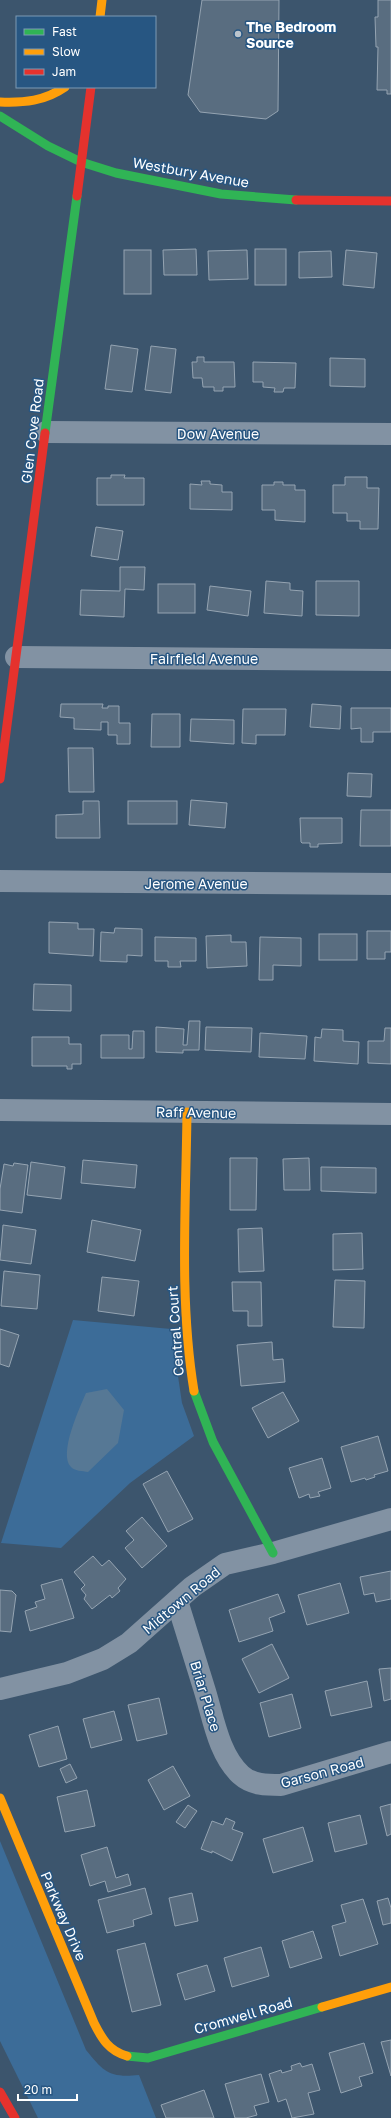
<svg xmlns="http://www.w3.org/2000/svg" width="391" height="2118" font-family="'Golos Text',sans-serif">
<rect width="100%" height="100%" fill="#3c556d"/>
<!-- green -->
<g fill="#3c6c98">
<polygon points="73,1320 171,1329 182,1403 194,1436 130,1483 61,1548 1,1543"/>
<path d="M0,1841L86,2050C104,2072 109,2078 139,2075L156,2118H38L0,2041Z"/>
</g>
<!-- water -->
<path fill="#567895" d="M107,1389L124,1410L118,1443L88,1472C83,1471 74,1471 71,1467C58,1454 80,1407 86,1393Z"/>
<!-- building -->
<g fill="#596d80" stroke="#95a4b2">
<polygon points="202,0 279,0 278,111 266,119 200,112 188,95"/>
<polygon points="378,0 391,0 391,94 387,94 387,90 377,90 378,47 376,47 375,17 378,17"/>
<polygon points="196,249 197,275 164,275 163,250"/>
<rect x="255" y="249" width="31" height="36"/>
<rect x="124" y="250" width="27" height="44"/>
<polygon points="247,250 248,279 209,280 208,251"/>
<polygon points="346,250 377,253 374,288 343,285"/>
<polygon points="331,251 332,277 299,278 299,252"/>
<polygon points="111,345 138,349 132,392 105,389"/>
<polygon points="151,346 176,349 171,393 145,390"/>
<polygon points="197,357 204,357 204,362 234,362 235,387 223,387 223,391 214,391 214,387 203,387 202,378 193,378 192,362 197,362"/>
<polygon points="330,358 365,359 365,387 330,386"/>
<polygon points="253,362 296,363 295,388 284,388 283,392 274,392 275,388 263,387 263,382 253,382"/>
<polygon points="111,475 125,475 124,478 144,478 144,505 97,505 97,478 111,478"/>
<polygon points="345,477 367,477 367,488 379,488 378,529 360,529 360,521 347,521 347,513 333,513 333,485 345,485"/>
<polygon points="201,481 210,481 210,484 222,485 222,492 232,492 232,510 190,509 190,484 202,485"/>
<polygon points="274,482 283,482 283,485 295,485 295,490 305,490 305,522 275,520 275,510 262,510 262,485 274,485"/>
<polygon points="96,527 123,531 118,560 91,556"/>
<polygon points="120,567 145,567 144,590 125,589 124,617 80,615 81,590 120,591"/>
<polygon points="266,581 290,583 290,590 303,591 302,616 264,613"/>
<polygon points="316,581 359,581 359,616 316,615"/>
<rect x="158" y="584" width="37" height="29"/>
<polygon points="210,586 251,591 248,616 207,610"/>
<polygon points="61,704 103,704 102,708 108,708 108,706 119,706 119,723 130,723 130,744 117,744 117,735 108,735 108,722 101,722 101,730 74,729 74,718 60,717"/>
<polygon points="312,704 341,706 340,729 310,727"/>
<polygon points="351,708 391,708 391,732 373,732 373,742 361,742 361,728 351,729"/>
<polygon points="243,709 286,709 285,735 256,735 256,744 242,743"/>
<polygon points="152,714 180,714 180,747 151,747"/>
<polygon points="191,719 234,720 234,744 190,741"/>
<polygon points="68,748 93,748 94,792 69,792"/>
<polygon points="348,773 372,774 371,797 347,796"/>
<polygon points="191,800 227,803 225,828 189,825"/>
<polygon points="83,801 99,801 100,838 56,838 56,815 83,814"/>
<rect x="128" y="801" width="49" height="23"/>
<polygon points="361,810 391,810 391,846 360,846"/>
<polygon points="300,818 342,818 342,843 318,844 318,847 310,847 310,843 302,843 301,842"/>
<polygon points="49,922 78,923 78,929 94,929 93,956 49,953"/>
<polygon points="115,928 142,929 142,956 127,955 127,962 100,961 101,932 114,933"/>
<polygon points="367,931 391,931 391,952 385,952 385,959 367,959"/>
<rect x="319" y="934" width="38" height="26"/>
<polygon points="231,935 231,942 246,942 247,966 207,968 206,936"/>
<polygon points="155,937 196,938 196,961 180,961 181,967 168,967 168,961 155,961"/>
<polygon points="260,937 301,938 301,966 273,965 273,980 259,980"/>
<polygon points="34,984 71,985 71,1011 33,1010"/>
<polygon points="189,1021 200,1021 199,1050 183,1050 183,1053 156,1052 156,1027 184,1029 183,1045 187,1045"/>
<polygon points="206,1027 252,1028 251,1052 205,1050"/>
<polygon points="385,1028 391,1028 391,1064 368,1063 368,1041 384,1041"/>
<polygon points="322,1029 343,1030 343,1041 359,1042 358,1064 314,1061 315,1037 321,1038"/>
<polygon points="133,1031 144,1031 144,1058 101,1058 101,1035 129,1035 129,1049 132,1049"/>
<polygon points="260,1033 307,1036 305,1059 259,1057"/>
<polygon points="32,1037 69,1037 69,1044 81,1044 81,1064 72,1064 72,1069 67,1069 67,1066 32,1066"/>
<polygon points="230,1158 257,1158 256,1210 230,1210"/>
<polygon points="309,1158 310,1190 284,1190 283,1159"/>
<polygon points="83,1160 137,1165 135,1188 81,1183"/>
<polygon points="31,1162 65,1167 61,1199 27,1195"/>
<polygon points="14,1163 28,1165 22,1213 0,1210 0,1189 4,1164 13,1166"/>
<polygon points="321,1167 376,1168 376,1193 321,1191"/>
<polygon points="92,1220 141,1230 135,1261 87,1252"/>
<polygon points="3,1225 36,1230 31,1264 0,1260"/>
<polygon points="262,1228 264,1271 239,1272 238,1229"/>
<polygon points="362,1233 363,1269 333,1270 333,1234"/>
<polygon points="4,1271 40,1275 37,1309 1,1306"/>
<polygon points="102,1277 139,1281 134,1316 98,1311"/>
<polygon points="335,1280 365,1281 364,1328 333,1327"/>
<polygon points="232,1282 261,1282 262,1326 248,1326 248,1311 233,1311"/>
<polygon points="0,1329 19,1335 9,1367 0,1364"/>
<polygon points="272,1342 273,1360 283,1359 285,1382 241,1386 237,1345"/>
<polygon points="283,1392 299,1421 268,1438 252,1408"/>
<polygon points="378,1436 388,1471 374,1475 375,1477 366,1480 365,1478 351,1482 341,1447"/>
<polygon points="322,1458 331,1488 318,1492 320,1496 310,1498 309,1494 299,1498 289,1468"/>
<polygon points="167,1471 193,1519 168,1532 143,1484"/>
<polygon points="142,1517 167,1546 142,1568 125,1548 134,1540 126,1531"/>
<polygon points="93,1556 102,1566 109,1560 126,1579 118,1588 120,1591 112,1598 110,1595 92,1609 84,1599 86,1595 81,1589 85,1585 74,1572"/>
<polygon points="391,1571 391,1599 376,1602 374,1593 364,1595 360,1577"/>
<polygon points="62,1579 74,1618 30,1631 25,1611 37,1607 35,1602 45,1599 41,1585"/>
<polygon points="340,1583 349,1613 307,1625 298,1595"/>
<polygon points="0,1590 12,1591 16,1595 11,1632 0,1631"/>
<polygon points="278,1594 285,1612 269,1618 273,1631 239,1642 229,1610"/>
<polygon points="272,1644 289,1678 259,1693 242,1659"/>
<polygon points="391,1668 391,1699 384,1701 379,1669"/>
<polygon points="367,1681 372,1707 331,1716 325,1691"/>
<polygon points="292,1694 301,1728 269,1737 260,1703"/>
<polygon points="159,1698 167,1734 137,1741 128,1705"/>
<polygon points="114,1711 122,1740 91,1748 83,1719"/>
<polygon points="58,1726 67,1759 39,1767 29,1735"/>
<polygon points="70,1764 77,1778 66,1783 60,1769"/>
<polygon points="173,1766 190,1796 164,1810 148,1780"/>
<polygon points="87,1790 95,1826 65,1832 57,1797"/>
<polygon points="391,1804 391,1834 387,1836 380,1807"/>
<polygon points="188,1805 197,1811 185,1828 176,1822"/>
<polygon points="360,1815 367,1844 335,1852 328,1823"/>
<polygon points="226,1818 235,1822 232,1829 243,1833 232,1861 212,1851 212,1853 201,1849 212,1821 223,1825"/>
<polygon points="303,1827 313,1861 273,1873 263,1839"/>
<polygon points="107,1847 116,1878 128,1874 131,1885 108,1892 105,1881 90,1886 81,1855"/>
<polygon points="145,1888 152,1914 133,1920 134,1926 107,1933 98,1900"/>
<polygon points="192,1893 198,1921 175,1926 169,1898"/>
<polygon points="388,1898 391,1908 391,1923 383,1925 377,1901"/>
<polygon points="363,1899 378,1944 340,1956 332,1926 346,1922 341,1905"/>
<polygon points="313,1931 322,1958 290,1968 282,1941"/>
<polygon points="145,1943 161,2005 132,2012 117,1950"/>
<polygon points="261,1947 269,1976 232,1987 224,1958"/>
<polygon points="207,1965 215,1991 185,2000 177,1974"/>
<polygon points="391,2040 391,2076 381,2042"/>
<polygon points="364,2043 373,2073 359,2077 362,2086 341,2093 329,2053"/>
<polygon points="300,2063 302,2067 312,2064 320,2090 308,2093 314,2114 292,2118 286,2099 278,2102 269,2074 281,2070 282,2073 292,2070 291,2066"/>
<polygon points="261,2074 269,2102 254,2106 257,2115 246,2118 235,2118 225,2084"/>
<polygon points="204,2090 214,2118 166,2118 161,2105"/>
</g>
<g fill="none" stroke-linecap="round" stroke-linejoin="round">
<!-- street -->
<g stroke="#8292a3" stroke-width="22">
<polyline points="46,432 391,434"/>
<polyline points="16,657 391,660"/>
<polyline points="0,881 391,884"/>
<polyline points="0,1110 391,1114"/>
<path d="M177,1601C186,1630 195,1659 204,1688C213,1716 218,1754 241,1775C252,1785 267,1785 281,1785L391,1752"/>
<polyline points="0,1689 67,1673 103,1659 129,1643 192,1587 225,1564 273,1553 391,1519"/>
</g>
<!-- fast -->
<g stroke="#30b455" stroke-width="9">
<polyline points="0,116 48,146 81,162 116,173 221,194 296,200"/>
<polyline points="45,433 77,196"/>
<polyline points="194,1391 213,1442 273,1553"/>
<polyline points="127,2056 148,2058 322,2007"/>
</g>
<!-- slow -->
<g stroke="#ff9f0a" stroke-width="9">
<polyline points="100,17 102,0"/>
<path d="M0,102C24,103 45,101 65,87"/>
<path d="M187,1112C186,1205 179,1299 194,1391"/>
<path d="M0,1798L94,2023C102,2039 109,2051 127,2056"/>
<polyline points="322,2007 391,1987"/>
</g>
<!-- jam -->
<g stroke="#e5322d" stroke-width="9">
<polyline points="77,196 91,87"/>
<polyline points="296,200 391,201"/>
<polyline points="0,779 45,433"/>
<polyline points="0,2092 15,2118"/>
</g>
</g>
<!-- markers -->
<circle fill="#bbc4cc" stroke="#275682" stroke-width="1.5" cx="238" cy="34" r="4"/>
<g text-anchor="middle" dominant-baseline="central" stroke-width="3" stroke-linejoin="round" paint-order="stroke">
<!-- poi labels -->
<g font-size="14" font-weight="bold" fill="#fff" stroke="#275682" text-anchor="start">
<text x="246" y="26">The Bedroom<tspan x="246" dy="16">Source</tspan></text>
</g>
<!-- street labels -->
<g font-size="14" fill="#fff" stroke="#275682">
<text transform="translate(191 172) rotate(10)">Westbury Avenue</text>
<text transform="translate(32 431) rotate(-83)">Glen Cove Road</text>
<text x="218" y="433">Dow Avenue</text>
<text x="204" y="658">Fairfield Avenue</text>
<text x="196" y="883">Jerome Avenue</text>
<text transform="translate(196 1112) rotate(1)">Raff Avenue</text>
<text transform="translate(175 1331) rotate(-94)">Central Court</text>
<text transform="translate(181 1600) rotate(-40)">Midtown Road</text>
<text transform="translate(206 1696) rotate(73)">Briar Place</text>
<text transform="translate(322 1772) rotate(-15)">Garson Road</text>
<text transform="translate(64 1916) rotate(67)">Parkway Drive</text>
<text transform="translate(243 2015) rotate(-16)">Cromwell Road</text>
</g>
</g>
<!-- legend -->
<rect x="16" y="16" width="140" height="72" fill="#275682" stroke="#7d9ab4"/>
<rect x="24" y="29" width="20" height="6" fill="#30b455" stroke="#7d9ab4"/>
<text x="52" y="36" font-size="12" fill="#ffffff">Fast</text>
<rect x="24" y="49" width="20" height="6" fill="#ff9f0a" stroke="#7d9ab4"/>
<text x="52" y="56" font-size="12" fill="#ffffff">Slow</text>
<rect x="24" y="69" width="20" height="6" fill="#e5322d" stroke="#7d9ab4"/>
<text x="52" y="76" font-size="12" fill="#ffffff">Jam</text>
<!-- scale -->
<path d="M18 2094v6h59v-6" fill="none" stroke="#ffffff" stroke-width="2"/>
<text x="24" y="2094" font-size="12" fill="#ffffff" stroke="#275682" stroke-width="3" paint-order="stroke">20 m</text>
</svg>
